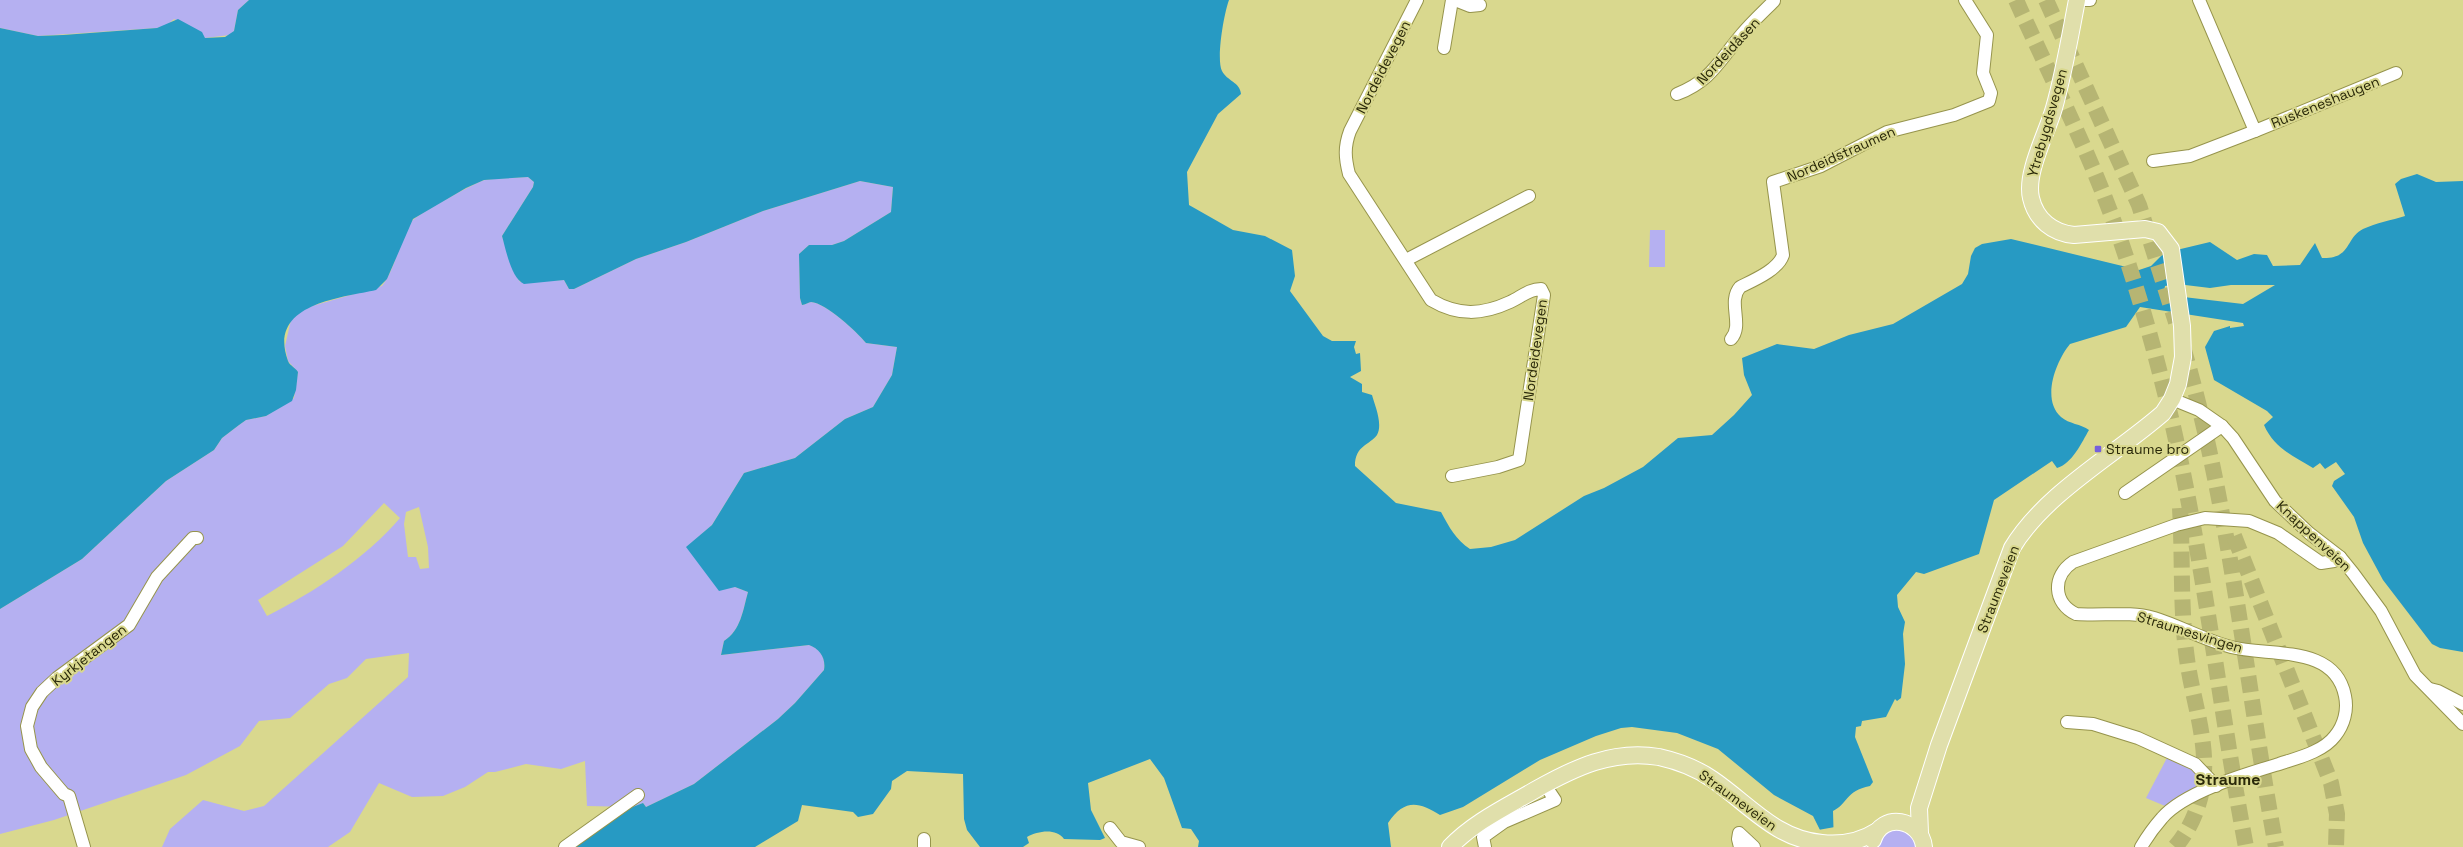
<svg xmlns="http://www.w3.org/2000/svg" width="2463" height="847" font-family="'Space Grotesk',sans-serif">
<rect width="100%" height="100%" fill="#d9d88e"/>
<!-- green -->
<g fill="#b5b0f1" fill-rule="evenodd">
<polygon points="0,0 249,0 238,10 234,31 230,35 205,38 174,19 167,25 157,28 38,36 0,28"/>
<path d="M528,177L534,182L533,187L502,236L512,267L520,282L564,280L569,289H574L636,259L686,242L763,211L860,181L893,187L891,212L844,241L832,245H809L799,254L800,298L802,305C805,305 809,302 811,302C826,303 857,332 866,343L897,347L892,375L873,407L845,419L795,458L744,473L712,525L687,547L735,587L748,592C743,610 741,630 724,641L721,655L809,645C820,648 826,658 824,670L795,703L778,719L694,784L646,807L643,803L634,807L587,806L585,761L561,769L526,764L495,772H488L465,787L443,796L412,797L379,783L350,832L328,847H162L170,829L203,800L244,811L264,806L408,677L409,653L366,659L347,678L329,684L290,718L259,721L240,746L186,775L54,820L0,834V609L82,559L166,481L214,450L222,438L239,425L246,420L266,416L294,398L298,372L288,361L285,346L291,320L305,308L382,286C397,266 398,242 411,222C416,215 476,182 485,180C499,178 514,178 528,177ZM384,503L400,518C366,558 313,593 267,616L258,600L343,546ZM419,507L428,547L429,568L420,569L416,557H408L404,524L406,512Z"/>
<polygon points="1650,230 1665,230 1665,267 1649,267"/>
<polygon points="2169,754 2206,778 2205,784 2165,806 2146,798"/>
<polygon points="1903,829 1913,836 1917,847 1879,847 1880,841 1887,832"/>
</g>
<!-- water -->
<path fill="#279ac3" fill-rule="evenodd" d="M249,0H1229C1224,13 1216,59 1222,71C1227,81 1240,82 1241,94L1218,114L1187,172L1189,205L1233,230L1265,236L1292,250L1295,276L1290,291L1323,336L1332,341H1356L1354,347L1356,354L1360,353L1361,371L1350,377L1362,384V392L1372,395C1375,406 1383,424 1377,435C1370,445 1355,445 1355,466L1396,503L1441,512C1449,527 1456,540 1470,549L1491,547L1515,540L1584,496L1604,488L1643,467L1678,438L1712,435L1734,415L1752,395L1744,375L1742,358L1777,344L1814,349L1849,335L1893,324L1962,284L1968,274L1971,256L1975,248L1982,244L2011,239L2139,270L2151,266L2164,253L2210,242L2237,260L2254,254L2267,255L2273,266L2300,265L2315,243L2322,258C2352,259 2345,238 2363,229C2376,223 2392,220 2405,216L2396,187L2395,184L2401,179L2417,174L2436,182L2463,181V652L2440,648L2432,644L2383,580L2363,543L2354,517L2332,486L2334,481L2345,474L2336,462L2325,469L2320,463L2313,468C2293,456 2274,448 2264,425L2273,417L2267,411L2214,380L2205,347L2214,331L2230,326V328L2244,326L2243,323L2140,307L2126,327L2070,344C2056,361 2041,399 2061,417C2069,424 2081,424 2089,430C2082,442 2072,464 2057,468L2052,461L1994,500L1979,554L1924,574L1916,572L1897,595L1898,607L1905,622L1903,634L1905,664L1901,698L1897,701L1895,699L1886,717L1862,721L1861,726L1856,727L1855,737L1873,782L1870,786C1845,791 1848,804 1833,811L1834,847L1820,830L1813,816L1774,795L1718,749L1677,733L1632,727L1621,728L1596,736L1540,760L1463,807L1440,815C1418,801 1404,799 1388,823L1391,847H1198L1199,841L1191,829L1182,828L1164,778L1150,759L1088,783L1091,810L1105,838L1100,840L1064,839C1056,828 1038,831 1027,837L1029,843L1023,847H980L967,830L964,819L963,774L907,771L892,781L891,789L873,814L858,817L853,812L802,805L798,821L755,847H571L630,808L643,803L646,807L694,784L778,719L795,703L824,670C826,658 820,649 809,645L721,655L724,641C741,630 743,610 748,592L735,587L719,591L686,547L712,525L744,473L795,458L845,419L873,407L892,375L897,347L866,343C857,332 826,303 811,302C809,302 805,305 802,305L800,298L799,254L809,245H832L844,241L891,212L893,187L860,181L763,211L686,242L636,259L574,289H569L564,280L524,284C511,278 506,250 502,236L533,187L534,182L528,177L484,180L466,188L413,219L387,279L376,290C340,298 267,304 288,361C290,366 295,367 298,372L296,390L292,401L266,416L246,420L239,425L222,438L214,450L166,481L82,559L0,609V28L38,36L63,35L157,28L178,19L202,32L205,38L225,37L234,31L238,10ZM2177,284L2210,288L2231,285H2275L2243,304L2175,296L2164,291L2165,286Z"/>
<!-- pier -->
<polygon fill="#d9d88e" points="1835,827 1836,847 1818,837 1818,830"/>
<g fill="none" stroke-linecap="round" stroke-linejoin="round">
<!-- major-tunnel -->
<g stroke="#b6b573" stroke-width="16" stroke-dasharray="16 8" stroke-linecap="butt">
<path d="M2016,0C2037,47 2060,93 2081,141C2117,220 2143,305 2164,389C2202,539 2217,695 2246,847"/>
<polyline points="2046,0 2139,205 2176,322"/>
<path d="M2183,347C2231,510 2245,680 2276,847"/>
<polyline points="2234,536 2331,783 2337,814 2336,847"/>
<path d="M2175,847C2192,828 2203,799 2204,772C2206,735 2192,696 2187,659C2180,609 2183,558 2180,508"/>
</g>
<defs>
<g id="minor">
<path d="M1417,0L1350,131C1344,147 1345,158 1349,174L1431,300C1458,316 1482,315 1510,302C1521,297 1529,289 1541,289L1544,295L1519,460L1498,467L1452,476"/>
<polyline points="1455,0 1470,6 1480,5"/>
<polyline points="2077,0 2090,0"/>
<polyline points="2199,0 2255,131 2396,73"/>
<polyline points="1444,48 1452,0"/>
<path d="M1677,94C1711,81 1719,61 1742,34C1751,23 1763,12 1774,1"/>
<polyline points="2153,161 2190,156 2255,131"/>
<polyline points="1406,260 1529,196"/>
<path d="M1731,339C1744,325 1727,302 1740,287C1754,280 1778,270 1783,255L1773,182L1821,166L1887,132L1954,115L1989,101L1991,93L1983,73L1987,35L1965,0"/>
<polyline points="2172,399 2199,410 2222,426 2233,438 2275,501 2309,533 2340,557 2353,573 2381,611 2415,675 2463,724"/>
<polyline points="2125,493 2222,426"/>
<polyline points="2430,689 2438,691 2463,704"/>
<polyline points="2067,722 2093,724 2138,738 2195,764 2216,786"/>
<polyline points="1110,828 1121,842 1139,847"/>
<polyline points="924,839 924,847"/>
<polyline points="84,847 69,796 64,794 41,767 31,749 27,726 32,707 42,692 57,678 129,625 157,577 193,538 197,538"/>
<polyline points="565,847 638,795"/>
<polyline points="1485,847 1483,837 1504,822 1555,800 1545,785"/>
<polyline points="1740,847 1738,839 1739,833 1754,847"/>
<path d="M2141,847C2147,837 2154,827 2162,818C2184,792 2246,774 2279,764C2297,758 2323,752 2335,736C2344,725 2348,710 2345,696C2335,644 2270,657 2231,647C2204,640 2180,626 2154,618C2129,611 2103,616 2076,614C2053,603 2052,576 2073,562L2176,525L2205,518L2249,521L2278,533L2321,563L2334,561L2340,557"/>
</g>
<g id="major">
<path d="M1920,833L1919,808L1939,745L2012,548C2045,493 2115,455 2163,413L2172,399L2178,384L2183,357L2182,326L2171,249L2158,232L2145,229L2074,235C2053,233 2036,220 2031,198C2025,173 2047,133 2054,108C2064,73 2070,36 2077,0"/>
<path d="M1873,840C1882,811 1921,819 1924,847"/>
<path d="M1450,847C1474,822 1506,807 1535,790C1574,768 1613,749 1659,757C1677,761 1696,768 1712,779C1749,804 1775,839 1822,843C1842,845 1860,842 1877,831"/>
</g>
</defs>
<!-- minor casing -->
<use href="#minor" stroke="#96944c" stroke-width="14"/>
<!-- major casing -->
<use href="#major" stroke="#fff" stroke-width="18"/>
<!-- minor -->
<use href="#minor" stroke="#fff" stroke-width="12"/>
<!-- major -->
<use href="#major" stroke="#e0dfab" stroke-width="16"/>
</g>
<!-- markers -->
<rect fill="#7660db" stroke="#d9d88e" stroke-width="1.5" x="2094" y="445" width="8" height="8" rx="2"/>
<g text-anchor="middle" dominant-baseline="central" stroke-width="4" stroke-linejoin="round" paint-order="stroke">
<!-- street labels -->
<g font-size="14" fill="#292809" stroke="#d9d88e">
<text transform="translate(1728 51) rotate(-47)">Nordeidåsen</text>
<text transform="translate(1383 67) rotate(-63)">Nordeidevegen</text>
<text transform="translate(2325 102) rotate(-22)">Ruskeneshaugen</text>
<text transform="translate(2047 123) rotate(-74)">Ytrebygdsvegen</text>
<text transform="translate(1841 154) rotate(-24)">Nordeidstraumen</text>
<text transform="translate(1535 350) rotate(-82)">Nordeidevegen</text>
<text transform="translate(2314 536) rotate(43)">Knappenveien</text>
<text transform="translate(1998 589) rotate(-69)">Straumeveien</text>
<text transform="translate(2190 632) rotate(17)">Straumesvingen</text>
<text transform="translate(89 655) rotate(-38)">Kyrkjetangen</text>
<text transform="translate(1738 800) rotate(36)">Straumeveien</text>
</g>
<!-- poi labels -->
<g font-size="14" fill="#292809" stroke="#d9d88e" text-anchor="start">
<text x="2106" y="449">Straume bro</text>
</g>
<!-- quarter labels -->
<g font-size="16" font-weight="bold" fill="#292809" stroke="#d9d88e">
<text x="2228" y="779">Straume</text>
</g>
</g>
</svg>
